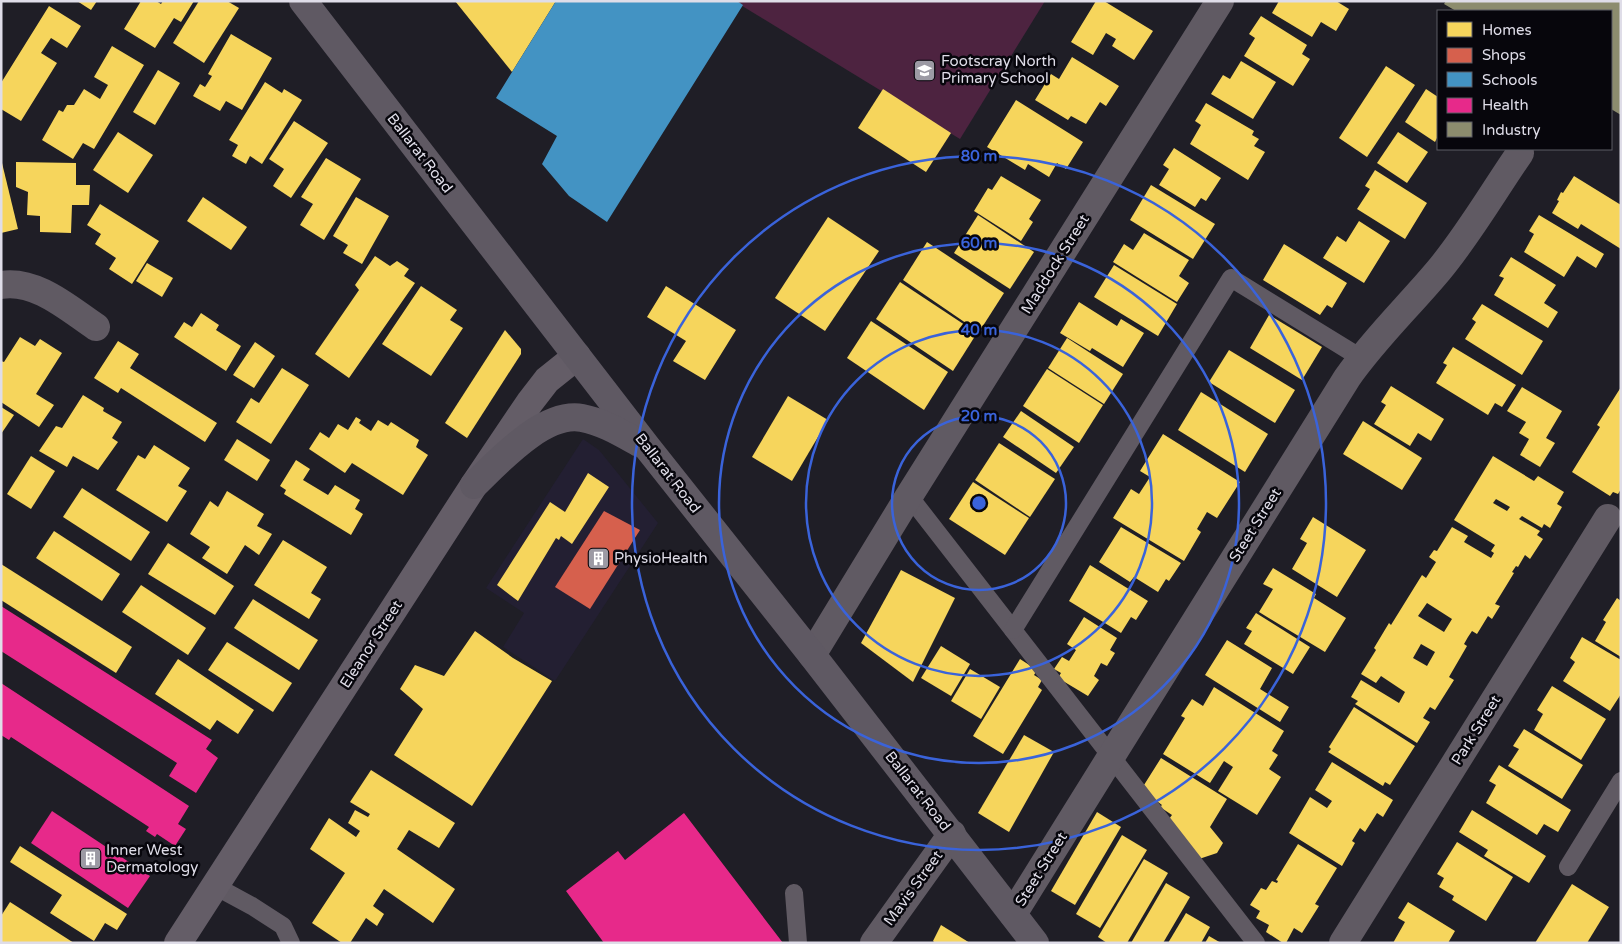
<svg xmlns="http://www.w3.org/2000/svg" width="1622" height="944" font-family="'Varela Round',sans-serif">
<rect width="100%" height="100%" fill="#1f1e26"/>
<!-- built -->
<polygon fill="#231f32" points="583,439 599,450 658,523 555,681 503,647 524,613 486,588"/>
<!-- green -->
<polygon fill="#4d2340" points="734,1 1045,1 960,139"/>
<!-- homes -->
<g fill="#f6d55c" fill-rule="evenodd">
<polygon points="77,1 97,1 91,10"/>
<polygon points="141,1 156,1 161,4 163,1 194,1 181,22 174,18 155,48 124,29"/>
<polygon points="199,1 227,1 239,8 204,63 173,43"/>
<polygon points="455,1 556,1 512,72"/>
<polygon points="1096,1 1104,1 1153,31 1134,60 1112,46 1116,39 1106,33 1093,55 1071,42"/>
<polygon points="1279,1 1336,1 1349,9 1336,31 1321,22 1312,37 1272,13"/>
<polygon points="49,6 81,26 67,48 51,38 41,53 57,63 21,121 1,109 1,83"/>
<polygon points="1261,16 1307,45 1302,54 1310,59 1293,86 1244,56 1255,38 1249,34"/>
<polygon points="231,34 272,58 242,110 226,101 220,111 193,96 200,84 205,87 212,76 208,74"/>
<polygon points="112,46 144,65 94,149 83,143 73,159 42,140 59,110 63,112 67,105 74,105 84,89 100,99 108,85 94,77"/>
<polygon points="1072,57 1119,86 1106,106 1100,102 1086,124 1071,116 1068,120 1035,100 1051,74 1059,79"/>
<polygon points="1241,61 1276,82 1253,119 1211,94 1223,75 1230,79"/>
<polygon points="1386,66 1415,85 1367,157 1339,138"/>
<polygon points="158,70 180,83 155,125 133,112"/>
<polygon points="265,82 282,93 284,89 302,100 262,164 250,156 246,164 232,156 238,145 229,140"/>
<polygon points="883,89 951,133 926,172 858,128"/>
<polygon points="1426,89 1438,97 1438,136 1435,142 1405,122"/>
<polygon points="1016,100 1083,142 1066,169 1057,163 1049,177 1028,164 1025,170 987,147"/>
<polygon points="1206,103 1254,131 1252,135 1259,139 1254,146 1265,152 1248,180 1190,144 1201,125 1195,121"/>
<polygon points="294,121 328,143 291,198 273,186 284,169 269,159"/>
<polygon points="118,132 153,155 128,193 93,170"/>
<polygon points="1398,132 1428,152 1407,183 1377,163"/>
<polygon points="1174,148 1221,178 1206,201 1201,198 1195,207 1159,185 1169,169 1163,165"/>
<polygon points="326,158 361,179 324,240 300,225 313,204 301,197"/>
<polygon points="16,162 76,163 76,185 90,185 89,205 72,205 71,233 40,232 40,216 27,215 28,192 16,187"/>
<polygon points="2,163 18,229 1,233 1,164"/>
<polygon points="1375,170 1427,203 1405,239 1357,209 1370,189 1365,186"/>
<polygon points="1001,176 1041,200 1029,219 1033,222 1021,241 974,211 988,188 992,190"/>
<polygon points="1574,176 1621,205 1621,249 1581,224 1578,229 1552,213 1559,201 1557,200 1561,192 1563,193"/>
<polygon points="1151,185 1215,224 1193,259 1130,220"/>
<polygon points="203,197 247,227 231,250 187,221"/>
<polygon points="356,197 389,216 362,264 343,253 348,245 333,236"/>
<polygon points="100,204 159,241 132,284 109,269 116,258 95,244 101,234 87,225"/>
<polygon points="978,215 1034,252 1010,289 954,253"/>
<polygon points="1539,215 1604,254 1596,268 1577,256 1564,277 1524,252 1534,234 1529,231"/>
<polygon points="828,217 879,251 825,331 775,298"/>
<polygon points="1359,221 1390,241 1364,283 1323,258 1337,236 1346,242"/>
<polygon points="1144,233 1189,260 1179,276 1189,283 1177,302 1113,262 1124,244 1133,250"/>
<polygon points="927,242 1004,293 979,332 903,280"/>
<polygon points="1284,244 1347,283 1332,308 1327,305 1320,315 1263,280"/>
<polygon points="375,256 390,266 397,261 409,269 404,276 415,283 349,378 315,354 359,290 355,285"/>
<polygon points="1511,257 1556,285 1544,303 1558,312 1548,328 1494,295 1504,278 1499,276"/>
<polygon points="147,263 173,278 162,297 136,281"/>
<polygon points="1114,265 1177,304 1158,336 1094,297"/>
<polygon points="900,282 977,333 953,371 876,319"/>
<polygon points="421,286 457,310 450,320 463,328 431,376 382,344"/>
<polygon points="666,286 736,330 705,380 673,361 686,341 647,317"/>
<polygon points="1079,302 1117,326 1121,319 1144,333 1123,367 1092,348 1090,351 1060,333"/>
<polygon points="1482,304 1543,341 1522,375 1465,339 1476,322 1472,319"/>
<polygon points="201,313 219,325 216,330 241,346 226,371 174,337 184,322 192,327"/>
<polygon points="1269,315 1322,347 1302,380 1250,348"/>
<polygon points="871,321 948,372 924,410 847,358"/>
<polygon points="505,330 521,349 521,354 467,438 445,423"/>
<polygon points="20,337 35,346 40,339 62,353 36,394 54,405 39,427 1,402 1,361 4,362"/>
<polygon points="1067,338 1123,374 1104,404 1048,368"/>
<polygon points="118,341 139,354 130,368 217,423 205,442 121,388 118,393 94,378"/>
<polygon points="255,342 275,356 254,388 233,375"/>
<polygon points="1453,347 1516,385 1502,407 1495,403 1488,415 1436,383 1447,365 1443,363"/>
<polygon points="1229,350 1295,390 1275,423 1209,382"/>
<polygon points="282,368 309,385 271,444 236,422 251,398 259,403"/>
<polygon points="1047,369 1103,405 1079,443 1023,406"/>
<polygon points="1391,386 1444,419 1431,441 1418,433 1410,446 1374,424 1386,405 1381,402"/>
<polygon points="1522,387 1562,411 1546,438 1555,443 1540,467 1520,455 1529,439 1519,433 1526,422 1507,411"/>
<polygon points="1621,387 1621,489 1618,494 1613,492 1610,496 1572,472 1600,427 1597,425"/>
<polygon points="1201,392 1268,434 1245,472 1178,430"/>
<polygon points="83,395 104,408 103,411 122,422 112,438 118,442 98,470 73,456 67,467 39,451 56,426 62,428"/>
<polygon points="788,396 828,420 792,481 752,457"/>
<polygon points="1,407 14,415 1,434"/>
<polygon points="1021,411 1074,447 1056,473 1003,437"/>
<polygon points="356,417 361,420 359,423 371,431 378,420 388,426 391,422 419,440 416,447 428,455 403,495 352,463 345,473 309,449 320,432 329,438 338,424 348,430"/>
<polygon points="1363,421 1422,458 1402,490 1343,454"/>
<polygon points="1163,434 1240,482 1217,518 1207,512 1197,529 1201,532 1184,561 1113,518 1131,489 1139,494 1150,477 1140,471"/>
<polygon points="237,439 270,460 257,481 224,460"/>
<polygon points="999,443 1055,479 1030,517 975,480"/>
<polygon points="154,445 190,468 178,486 187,491 167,522 116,490 138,455 145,459"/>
<polygon points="31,456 55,471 31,509 7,494"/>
<path d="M1493,456L1534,481L1538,476L1564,492L1557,504L1562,507L1550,528L1544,524L1542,528L1522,516L1519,519L1540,531L1537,535L1543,539L1530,559L1525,555L1518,567L1516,566L1512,572L1514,573L1495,604L1500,606L1492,619L1488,616L1477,634L1472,631L1468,637L1464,644L1467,646L1449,677L1454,680L1435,710L1430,707L1423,718L1430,722L1417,743L1355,704L1358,701L1351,697L1361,680L1399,703L1405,692L1381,676L1376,683L1361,674L1376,650L1374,648L1389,623L1391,625L1422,575L1426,578L1436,562L1429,557L1434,550L1437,551L1452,527L1468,536L1464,542L1491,558L1494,553L1491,551L1495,545L1454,520ZM1496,499L1510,507L1507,511L1493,503ZM1427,603L1452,619L1444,632L1418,616ZM1421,644L1435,652L1427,666L1413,658Z"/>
<polygon points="296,460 310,469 303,480 328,495 335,485 360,500 355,509 363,514 351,535 284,494 286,490 280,486"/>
<polygon points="588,473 609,487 572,544 561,536 559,540 556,538 518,601 497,585 550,502 565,512"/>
<polygon points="973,482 1029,518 1005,555 949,519"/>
<polygon points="82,488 150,532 131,561 63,517"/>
<polygon points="227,491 264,514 257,526 272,534 259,555 245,545 227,574 202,558 210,547 190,534 210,501 218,507"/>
<polygon points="1313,517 1366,550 1337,597 1292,569 1307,543 1300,539"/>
<polygon points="1121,527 1181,563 1169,581 1166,579 1158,592 1134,577 1130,582 1099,562"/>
<polygon points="54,531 120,574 102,601 36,558"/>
<polygon points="283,540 327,567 311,593 321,599 309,619 254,585"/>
<polygon points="168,543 234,586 215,615 148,574"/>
<polygon points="1,564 132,647 116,673 1,600"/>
<polygon points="1090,565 1148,601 1136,620 1131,617 1121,633 1069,601"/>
<polygon points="1273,568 1316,594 1314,598 1346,618 1325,652 1259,612 1273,589 1263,584"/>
<polygon points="901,570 955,598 913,682 861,643"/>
<polygon points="141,585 206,628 188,655 122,612"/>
<polygon points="1617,598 1621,601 1621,657 1595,641 1606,622 1603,620"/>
<polygon points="253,599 318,640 299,670 234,628"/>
<polygon points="1256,613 1310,647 1293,674 1244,644 1252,631 1246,628"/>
<polygon points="1084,617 1117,638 1110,650 1115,653 1107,666 1101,663 1094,676 1099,680 1088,696 1058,678 1061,673 1054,669 1062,657 1069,661 1076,650 1067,644"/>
<polygon points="475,631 513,658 552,681 472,806 394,755 423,709 400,689 415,665 444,676"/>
<polygon points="1582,637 1621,660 1621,694 1610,711 1563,681 1575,662 1570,658"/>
<polygon points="1227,640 1272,668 1260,689 1289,707 1280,722 1205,675"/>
<polygon points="227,642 292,683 273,712 208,670"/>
<polygon points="941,646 970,664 951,696 921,678"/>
<polygon points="178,659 254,710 238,734 217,720 210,730 155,694"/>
<polygon points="1020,659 1037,670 1034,675 1042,680 1038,687 1042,690 1003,754 973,736"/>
<polygon points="970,669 1000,687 981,719 951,701"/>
<polygon points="1552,686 1606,719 1581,760 1534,730 1543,714 1537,710"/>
<polygon points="1214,687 1284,731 1272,751 1278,755 1269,769 1281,777 1257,815 1218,791 1233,767 1224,761 1210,783 1163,754 1185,718 1181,716 1192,699 1203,706"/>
<polygon points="1354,707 1415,746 1390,785 1385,782 1383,786 1328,752 1331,749 1329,747"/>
<polygon points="1524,729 1583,765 1562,799 1508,766 1519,749 1513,746"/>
<polygon points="1024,735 1054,752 1009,832 978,813"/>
<polygon points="1161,758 1227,799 1210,827 1223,843 1217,853 1199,859 1169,819 1172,815 1160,807 1162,805 1154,799 1144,785"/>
<polygon points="1332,762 1393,800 1383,817 1377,813 1365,832 1360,828 1352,841 1355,843 1342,866 1289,833 1310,797 1327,808 1332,801 1315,790"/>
<polygon points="1499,765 1571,810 1558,832 1544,824 1537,835 1486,803 1496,785 1489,781"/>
<polygon points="371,770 455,823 439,848 409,830 397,849 455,889 433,923 384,889 373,906 384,914 377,926 366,918 350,943 342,943 312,923 345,873 310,849 329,818 356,837 360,831 348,823 355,810 368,817 370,814 350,802"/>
<polygon points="1472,810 1546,856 1529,883 1484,856 1488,850 1459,832"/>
<polygon points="1097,812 1121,827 1075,905 1051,891"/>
<polygon points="1122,835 1147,850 1100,928 1076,914"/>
<polygon points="1457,842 1513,877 1486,921 1452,900 1454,896 1439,887 1444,878 1437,874"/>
<polygon points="1298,844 1337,868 1315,904 1319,906 1302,933 1294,928 1286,943 1283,943 1266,932 1269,925 1256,918 1260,911 1250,905 1261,888 1266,890 1272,881 1277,883 1278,881 1276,880"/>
<polygon points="20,846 127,914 117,930 105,923 94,941 50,913 62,895 10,862"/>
<polygon points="1144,859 1168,873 1127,943 1107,943 1098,937"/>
<polygon points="1166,883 1190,897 1163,943 1131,943"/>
<polygon points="1572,884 1609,907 1587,943 1535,943"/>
<polygon points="10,902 74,943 1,943 1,916"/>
<polygon points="1408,902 1455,931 1448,943 1393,943 1405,922 1398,918"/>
<polygon points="1186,913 1210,927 1201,943 1168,943"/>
<polygon points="941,925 970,943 935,943 933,941"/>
<polygon points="1209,936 1221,943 1205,943"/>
</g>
<!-- shops -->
<polygon fill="#d6604d" points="604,511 640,530 590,609 555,587"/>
<!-- schools -->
<polygon fill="#4393c3" points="556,1 737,1 743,5 607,222 569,196 542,164 557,136 496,98"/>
<!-- health -->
<g fill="#e7298a">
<polygon points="1,606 212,740 206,749 218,758 196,793 169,776 177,763 1,651"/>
<polygon points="1,683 189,806 178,824 186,829 175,846 157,834 155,837 146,831 149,827 11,737 9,740 1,735"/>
<polygon points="52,811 150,876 128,908 31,843"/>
<polygon points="684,813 783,943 604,943 566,891 618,851 625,860"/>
</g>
<!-- industry -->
<polygon fill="#8c8c6e" points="1446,1 1621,1 1621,115 1611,109 1611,11 1456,11 1444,4"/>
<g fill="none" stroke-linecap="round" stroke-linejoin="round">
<!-- lane -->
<g stroke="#605a63" stroke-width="18">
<polyline points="909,496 1256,943"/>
<polyline points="1013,630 1231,278 1361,358"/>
<polyline points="1568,867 1621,781"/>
<polyline points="215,886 252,906 283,926 291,943"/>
<polyline points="794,893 798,943"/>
</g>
<!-- street -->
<g stroke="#605a63" stroke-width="28">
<path d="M1,285C36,279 69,309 96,327"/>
<polyline points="812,655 909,496 1220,1"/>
<path d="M1013,914L1347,378C1374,339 1409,306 1439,270C1469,234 1493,192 1520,153"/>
<polyline points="874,943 952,834"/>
<polyline points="1343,943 1608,518"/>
</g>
<!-- secondary -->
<polyline stroke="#645d67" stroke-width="28" points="178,943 474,485 530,402 547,380 577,356"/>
<!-- highway -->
<g stroke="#5f5963" stroke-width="28">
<polyline points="303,1 647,447 812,655 1035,943"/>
<path d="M474,485C499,461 544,411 582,418C603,422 621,433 639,443"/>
</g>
</g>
<!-- distance rings -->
<g fill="none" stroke="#3a63da" stroke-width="2.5">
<circle cx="979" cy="503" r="87"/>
<circle cx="979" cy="503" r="173"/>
<circle cx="979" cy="503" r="260"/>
<circle cx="979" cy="503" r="347"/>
</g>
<!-- icons -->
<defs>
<symbol id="school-square" viewBox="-11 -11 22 22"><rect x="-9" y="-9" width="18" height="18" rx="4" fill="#9c9aa4" stroke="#07060c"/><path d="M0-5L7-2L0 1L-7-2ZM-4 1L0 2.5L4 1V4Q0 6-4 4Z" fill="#fff"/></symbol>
<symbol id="building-square" viewBox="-11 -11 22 22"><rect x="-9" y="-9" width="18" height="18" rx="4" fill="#9c9aa4" stroke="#07060c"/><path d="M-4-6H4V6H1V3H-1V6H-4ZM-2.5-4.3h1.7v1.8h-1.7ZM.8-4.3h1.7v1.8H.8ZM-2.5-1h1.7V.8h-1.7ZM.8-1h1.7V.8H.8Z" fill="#fff"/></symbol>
</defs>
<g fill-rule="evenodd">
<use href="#school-square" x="912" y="58" width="25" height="25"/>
<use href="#building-square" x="586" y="546" width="25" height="25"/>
<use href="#building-square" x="78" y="846" width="25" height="25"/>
</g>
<g text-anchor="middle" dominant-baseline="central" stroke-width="5" stroke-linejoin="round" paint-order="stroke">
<!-- poi labels -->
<g font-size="15" fill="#dfdde8" stroke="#07060c" text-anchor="start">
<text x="941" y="61">Footscray North<tspan x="941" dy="17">Primary School</tspan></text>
<text x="614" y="558">PhysioHealth</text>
<text x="106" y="850">Inner West<tspan x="106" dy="17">Dermatology</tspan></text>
</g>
<!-- street labels -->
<g font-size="15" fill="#dfdde8" stroke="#07060c">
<text transform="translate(420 153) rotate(52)">Ballarat Road</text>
<text transform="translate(1055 264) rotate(-58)">Maddock Street</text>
<text transform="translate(668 473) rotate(52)">Ballarat Road</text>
<text transform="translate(1255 525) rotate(-58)">Steet Street</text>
<text transform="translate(371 644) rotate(-57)">Eleanor Street</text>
<text transform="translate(1476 730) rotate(-58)">Park Street</text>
<text transform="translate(918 791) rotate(52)">Ballarat Road</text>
<text transform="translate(1041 869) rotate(-58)">Steet Street</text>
<text transform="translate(913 888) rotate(-54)">Mavis Street</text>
</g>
</g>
<circle cx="979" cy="503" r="8" fill="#3a63da" stroke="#07060c" stroke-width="2.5"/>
<g font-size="15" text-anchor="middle" font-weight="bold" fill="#3a63da" stroke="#07060c" stroke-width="5" stroke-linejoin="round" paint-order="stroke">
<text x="979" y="161">80 m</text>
<text x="979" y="248">60 m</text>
<text x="979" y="335">40 m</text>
<text x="979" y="421">20 m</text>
</g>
<!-- border -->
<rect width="1622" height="944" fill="none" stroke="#dfdde8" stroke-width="5"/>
<!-- legend -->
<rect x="1437" y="10" width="175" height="140" fill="#07060c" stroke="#5d5c64"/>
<rect x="1447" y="22" width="25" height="15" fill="#f6d55c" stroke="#5d5c64"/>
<text x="1482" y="35" font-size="15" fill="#dfdde8">Homes</text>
<rect x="1447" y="48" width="25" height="15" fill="#d6604d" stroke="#5d5c64"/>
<text x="1482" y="60" font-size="15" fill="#dfdde8">Shops</text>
<rect x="1447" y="72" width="25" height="15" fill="#4393c3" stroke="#5d5c64"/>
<text x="1482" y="85" font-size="15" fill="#dfdde8">Schools</text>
<rect x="1447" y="98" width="25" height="15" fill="#e7298a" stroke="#5d5c64"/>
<text x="1482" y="110" font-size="15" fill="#dfdde8">Health</text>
<rect x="1447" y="122" width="25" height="15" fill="#8c8c6e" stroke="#5d5c64"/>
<text x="1482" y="135" font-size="15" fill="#dfdde8">Industry</text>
</svg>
